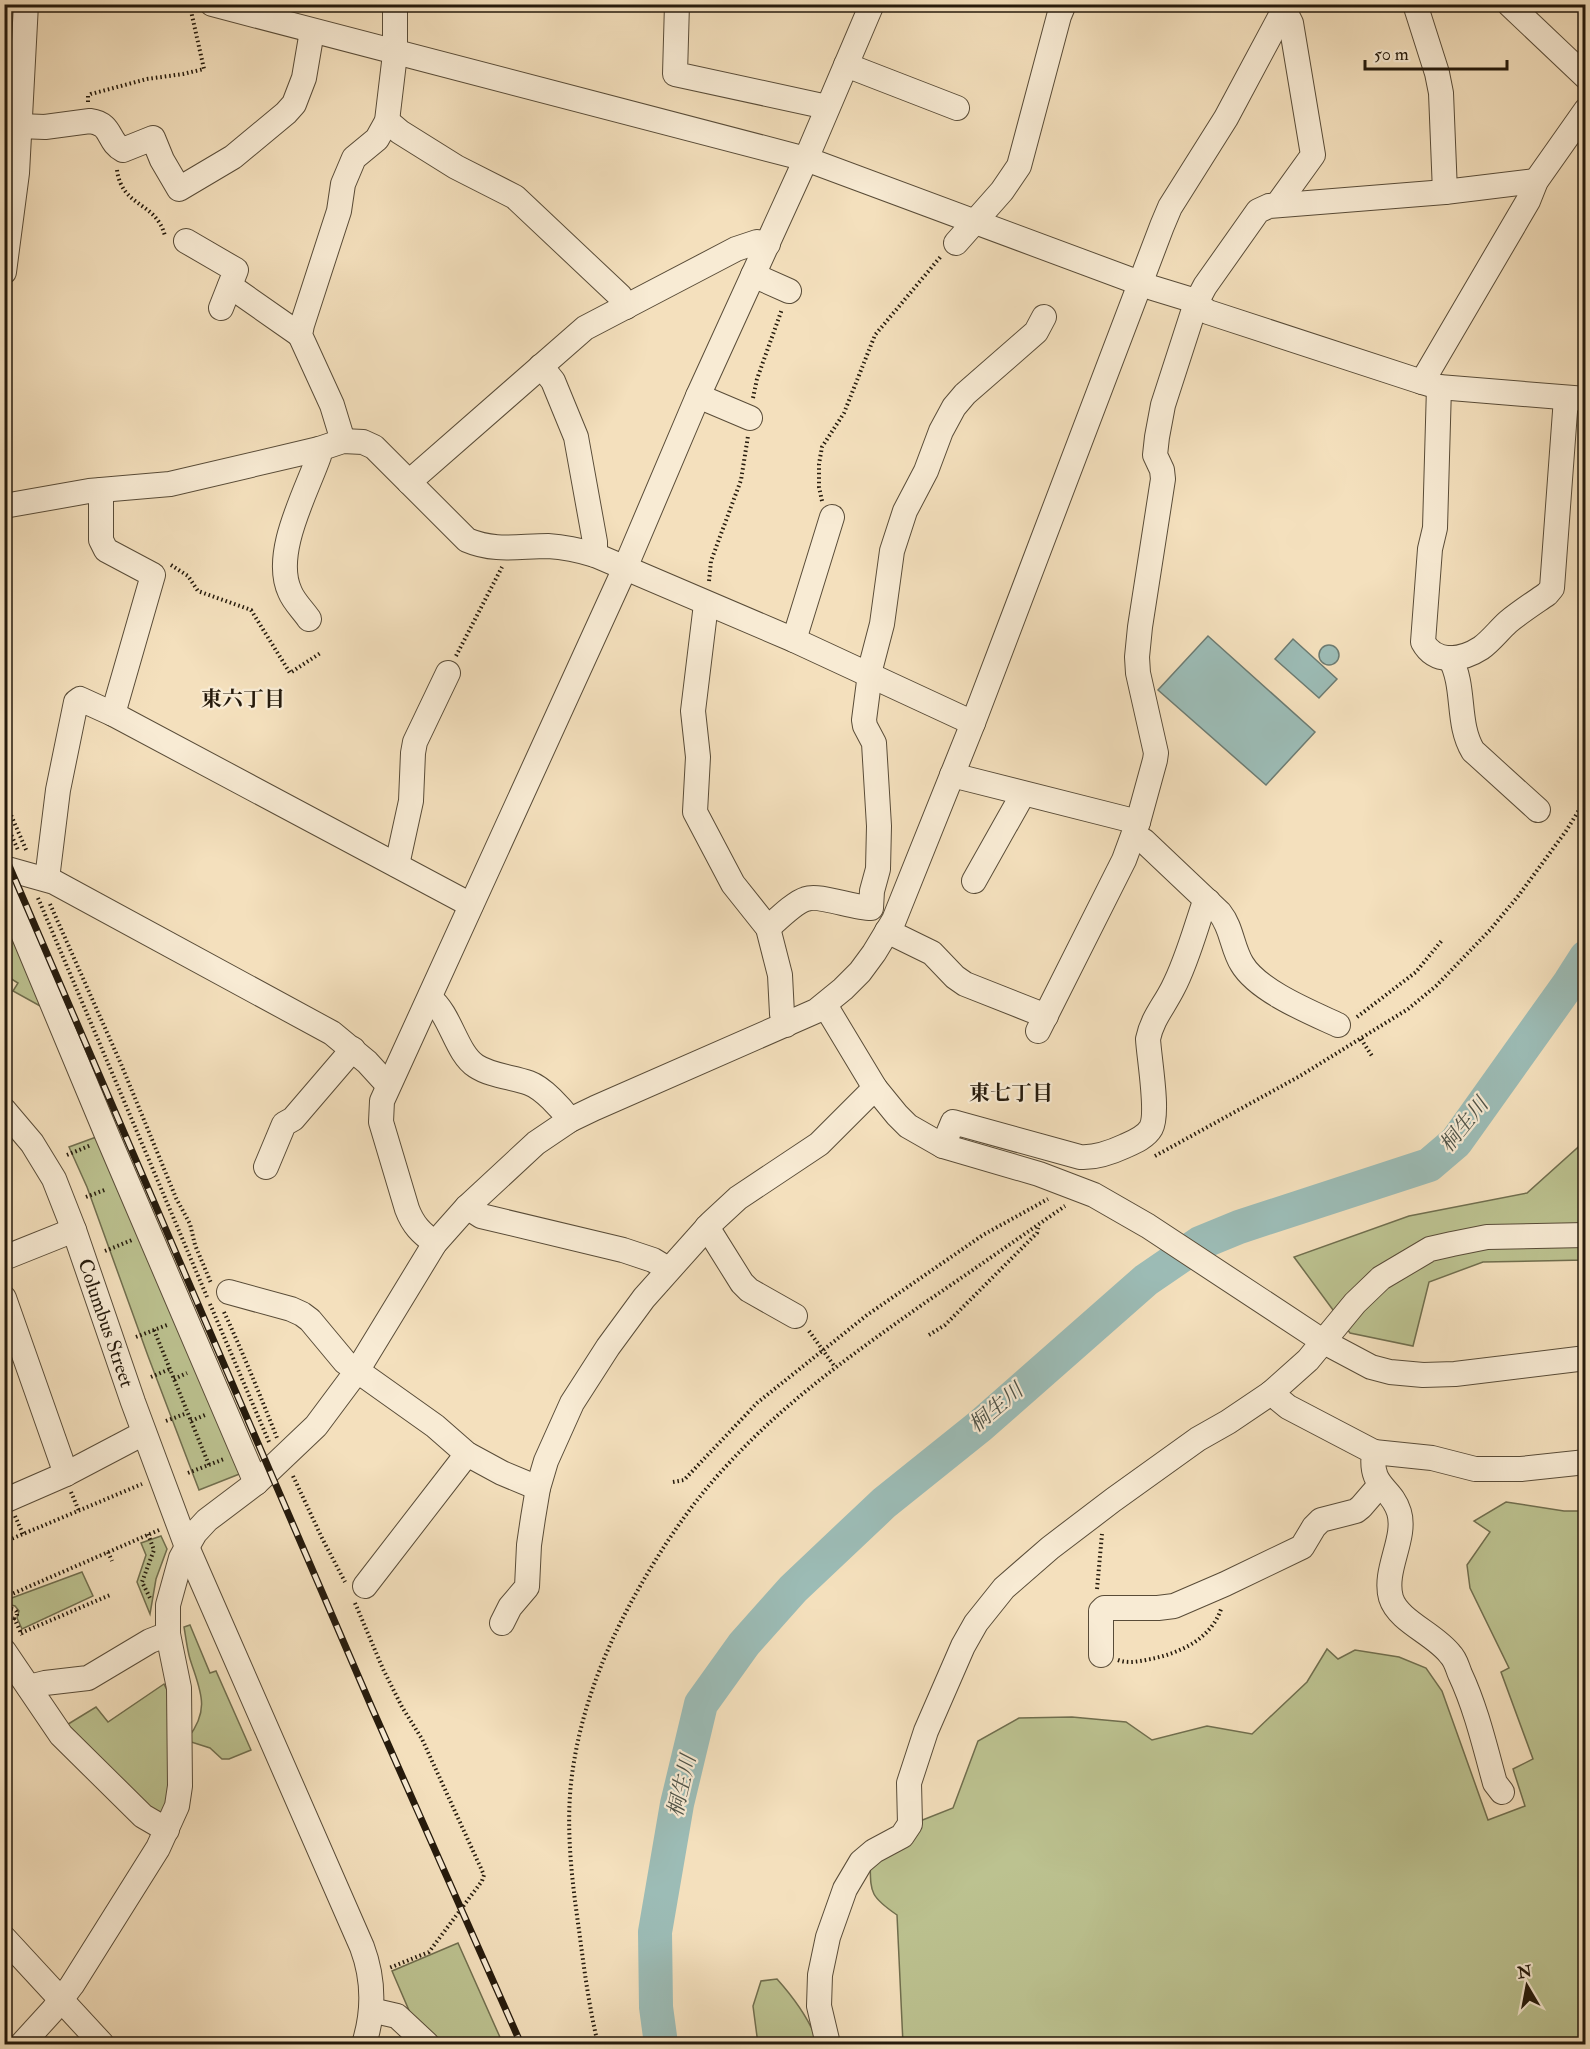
<svg xmlns="http://www.w3.org/2000/svg" width="1590" height="2049" font-family="'IM FELL Double Pica','Noto Serif JP',serif">
<rect width="100%" height="100%" fill="#f4e0bd"/>
<filter id="stains"><feTurbulence type="fractalNoise" baseFrequency=".00333" numOctaves="4"/><feColorMatrix values="0 0 0 0 .2 0 0 0 0 .09 0 0 0 0 .02 0 0 0 .5 -.17"/></filter>
<radialGradient id="worn" r=".72"><stop offset=".6" stop-color="#630" stop-opacity="0"/><stop offset="1" stop-color="#630" stop-opacity=".3"/></radialGradient>
<!-- green -->
<g fill="#bcc290" stroke="#706e4e" stroke-width="1.5">
<polygon points="14,932 42,1007 13,991 18,983 5,975 4,948"/>
<polygon points="99,1136 242,1473 199,1490 148,1356 87,1187 69,1147"/>
<polygon points="1585,1141 1585,1260 1483,1262 1429,1282 1413,1346 1350,1333 1294,1257 1409,1216 1527,1193"/>
<path d="M1506,1502L1564,1511H1585V2044H903L897,1915C868,1895 871,1892 870,1859L915,1823L953,1808L978,1741L1019,1718L1072,1717L1126,1722L1152,1740L1207,1726L1252,1734L1307,1682L1327,1649L1338,1659L1355,1650L1399,1657L1426,1668L1442,1691L1488,1820L1525,1806L1513,1769L1533,1759L1501,1672L1509,1668L1470,1588L1467,1565L1490,1532L1474,1521Z"/>
<polygon points="161,1536 167,1549 156,1579 150,1614 137,1582 146,1555 141,1543"/>
<polygon points="82,1572 93,1596 22,1629 17,1618 19,1611 15,1606 11,1605 9,1599"/>
<path d="M190,1625L210,1673L216,1671L251,1750L229,1759H222L210,1748L188,1741V1738C211,1708 200,1691 190,1659C187,1649 186,1638 184,1627Z"/>
<polygon points="164,1684 168,1692 172,1777 167,1813 153,1814 65,1726 96,1707 108,1722"/>
<polygon points="458,1943 503,2044 437,2044 411,2015 392,1971"/>
<path d="M777,1979C794,1998 810,2019 818,2044H758L753,2006L761,1981Z"/>
</g>
<!-- water -->
<g fill="#9cbcb6" stroke="#6c7b72" stroke-width="1.5">
<polygon points="1208,636 1315,732 1266,785 1158,690"/>
<polygon points="1293,639 1337,679 1319,698 1275,659"/>
<circle cx="1329" cy="655" r="10"/>
</g>
<g fill="none" stroke-linecap="round" stroke-linejoin="round">
<!-- river -->
<polyline stroke="#9cbcb6" stroke-width="34" points="661,2044 656,2007 655,1932 677,1804 701,1704 744,1644 793,1589 884,1503 980,1426 1146,1280 1200,1243 1239,1227 1429,1165 1456,1142 1570,982 1586,957"/>
<defs>
<g id="minor">
<polyline points="212,4 806,159 1153,288 1189,299 1208,312 1422,382 1439,387 1586,399"/>
<polyline points="677,4 675,74 827,107"/>
<polyline points="1415,4 1437,73 1441,93 1445,192"/>
<polyline points="1509,4 1586,77"/>
<polyline points="846,65 957,108"/>
<polyline points="387,121 400,132 456,167 515,197 620,296 626,307"/>
<path d="M19,126L45,127L90,121C113,124 107,142 123,150L153,138L162,160L179,189L233,157L286,113L294,104L304,78L312,31"/>
<polyline points="1277,205 1313,155 1291,23 1284,9"/>
<polyline points="186,241 236,270 221,308"/>
<polyline points="956,243 1002,191 1019,166 1059,16 1064,4"/>
<polyline points="4,272 17,173 26,4"/>
<polyline points="753,275 789,291"/>
<polyline points="230,286 300,335"/>
<polyline points="541,366 553,381 576,437 595,542 595,555"/>
<polyline points="1422,382 1528,201 1536,181 1586,110"/>
<path d="M1439,387L1435,528L1430,549L1423,642C1435,664 1461,661 1481,648C1491,641 1499,630 1508,622C1520,612 1534,603 1547,594L1552,588L1566,398"/>
<polyline points="698,396 750,418"/>
<polyline points="343,441 332,405 300,335 302,325 339,211 343,184 354,158 377,139 387,121 395,54 395,4"/>
<polyline points="409,482 585,328 736,249 757,242 768,244"/>
<polyline points="101,490 101,540 106,550 153,575 113,714"/>
<path d="M4,506L89,491L170,484L319,449L343,441L363,442L374,447L467,540C495,552 519,546 548,546C564,547 579,550 595,555L794,640L973,723"/>
<polyline points="706,604 693,711 698,757 695,812 733,884 768,928 780,975 782,1014 786,1025"/>
<path d="M309,619C303,610 294,602 290,592C272,554 306,493 319,456V449"/>
<polyline points="794,640 832,517"/>
<path d="M1450,658C1466,687 1456,723 1473,751L1538,810"/>
<polyline points="952,775 1138,822"/>
<path d="M1134,835L1144,841L1220,913C1232,928 1232,948 1242,964C1258,991 1310,1012 1338,1025"/>
<polyline points="397,865 411,801 413,753 415,742 448,673"/>
<polyline points="4,868 54,882 332,1033 367,1062 388,1085"/>
<polyline points="47,879 58,790 76,702 80,699 113,714 471,905"/>
<polyline points="974,881 1023,794"/>
<polyline points="4,888 107,1135 256,1483"/>
<path d="M768,928C777,920 795,902 806,899C819,894 853,908 871,908L872,891L878,869L879,826L874,743L865,726L864,720L871,666L882,624L892,551L905,511L926,471L941,431L954,407L965,394L1036,332L1044,317"/>
<polyline points="887,931 932,953 955,977 965,984 1046,1016"/>
<path d="M430,998C451,1015 456,1053 476,1066C491,1076 513,1077 529,1083C543,1088 561,1108 570,1120"/>
<polyline points="825,1005 875,1088 897,1115 908,1126 943,1146 1039,1174 1094,1195 1148,1226 1324,1342 1371,1367 1390,1372 1423,1375 1455,1374 1586,1358"/>
<polyline points="1038,1031 1124,860 1138,822 1155,760 1156,753 1138,673 1137,657 1140,627 1163,479 1162,470 1155,455 1157,437 1163,405 1196,303 1205,286 1258,211 1269,206 1445,192 1536,181"/>
<path d="M4,1110L32,1143L54,1179L74,1230L133,1402L187,1547L362,1947C374,1979 374,2012 364,2044"/>
<path d="M943,1146L953,1122L1080,1157C1094,1158 1112,1152 1125,1146C1134,1142 1146,1137 1151,1128C1159,1113 1149,1058 1148,1039C1152,1019 1164,1006 1173,988C1186,963 1194,934 1203,907L1208,901"/>
<polyline points="266,1167 284,1124 293,1119 353,1049"/>
<polyline points="467,1207 481,1216 623,1250 653,1260 668,1269"/>
<polyline points="707,1227 742,1283 749,1290 795,1316"/>
<path d="M435,1243C421,1233 413,1225 407,1209L381,1122L382,1101L625,568L698,396L806,159L872,4"/>
<polyline points="4,1258 74,1230"/>
<polyline points="229,1292 291,1309 302,1314 310,1320 345,1362 435,1426 467,1454 502,1473 538,1488"/>
<polyline points="4,1298 66,1474"/>
<path d="M1271,1393L1288,1407L1374,1452C1369,1488 1391,1486 1399,1512C1407,1538 1383,1570 1391,1598C1398,1621 1435,1634 1450,1654C1456,1660 1457,1667 1460,1674C1476,1708 1485,1747 1495,1783L1502,1792"/>
<polyline points="1374,1452 1432,1458 1475,1469 1521,1469 1586,1462"/>
<polyline points="4,1501 66,1474 144,1433"/>
<polyline points="365,1586 467,1454"/>
<polyline points="502,1623 510,1607 527,1587 529,1545 533,1518 538,1488 546,1461 572,1403 608,1347 644,1298 711,1223 738,1198 819,1144 875,1088"/>
<polyline points="4,1651 61,1735 143,1816 167,1830"/>
<polyline points="1101,1655 1101,1611 1104,1608 1158,1608 1174,1606 1225,1584 1302,1547 1314,1527 1321,1520 1356,1511 1361,1507 1380,1485"/>
<polyline points="29,1687 45,1683 88,1678 150,1641 168,1634"/>
<polyline points="4,1938 102,2044"/>
<polyline points="371,2010 397,2016 427,2044"/>
<polyline points="22,2044 53,2010 72,1985 158,1848 177,1806 180,1786 179,1688 168,1634 168,1605 181,1558 187,1547 195,1533 207,1520 256,1483 316,1426 357,1371 435,1243 467,1207 536,1143 570,1120 595,1108 816,1011 843,989 860,972 874,953 894,920 973,723 1162,226 1170,207 1226,118 1287,4"/>
<polyline points="828,2044 819,2006 820,1975 828,1937 845,1889 861,1862 874,1851 902,1836 910,1824 909,1783 926,1731 963,1646 976,1623 1004,1588 1050,1548 1113,1500 1198,1439 1228,1422 1271,1393 1308,1360 1355,1303 1381,1278 1430,1249 1452,1244 1487,1237 1586,1235"/>
</g>
</defs>
<!-- minor casing -->
<use href="#minor" stroke="#594c38" stroke-width="26"/>
<!-- path -->
<g stroke="#251a0c" stroke-width="4" stroke-dasharray="1.5 3" stroke-linecap="butt">
<polyline points="88,102 88,96 91,94 147,79 183,74 204,69 191,11"/>
<path d="M117,170C122,208 156,201 165,236"/>
<polyline points="753,398 757,379 782,309"/>
<polyline points="822,501 819,487 819,464 822,447 844,413 875,335 942,255"/>
<polyline points="171,565 188,576 198,591 251,610 290,673 322,652"/>
<polyline points="709,581 711,561 741,480 748,436"/>
<polyline points="456,656 502,567"/>
<polyline points="4,799 27,852"/>
<polyline points="4,819 18,850"/>
<polyline points="38,898 207,1297"/>
<polyline points="50,904 121,1064 176,1198 190,1224 195,1245 211,1283"/>
<polyline points="1357,1017 1416,972 1443,939"/>
<polyline points="1361,1039 1372,1056"/>
<polyline points="67,1155 91,1145"/>
<polyline points="1155,1156 1300,1076 1408,1009 1436,986 1490,930 1519,895 1566,831 1586,799"/>
<polyline points="86,1197 107,1189"/>
<polyline points="105,1251 132,1240"/>
<polyline points="210,1304 269,1442 268,1442"/>
<path d="M224,1312C243,1353 260,1395 277,1438"/>
<polyline points="154,1330 209,1465"/>
<polyline points="809,1331 835,1367"/>
<polyline points="929,1335 945,1325 1037,1233 1039,1225"/>
<polyline points="136,1337 167,1325"/>
<polyline points="151,1377 170,1369"/>
<polyline points="174,1379 187,1373"/>
<polyline points="166,1421 187,1413"/>
<polyline points="191,1421 205,1415"/>
<polyline points="188,1473 224,1459"/>
<polyline points="293,1476 322,1538 345,1582"/>
<polyline points="673,1482 684,1480 757,1403 867,1315 983,1235 1048,1199"/>
<polyline points="71,1492 79,1511"/>
<polyline points="15,1516 23,1534"/>
<polyline points="148,1534 154,1550 142,1582 150,1598"/>
<polyline points="4,1542 142,1484"/>
<polyline points="108,1552 112,1561"/>
<polyline points="1097,1589 1102,1534"/>
<polyline points="5,1596 10,1609"/>
<polyline points="5,1597 159,1530"/>
<polyline points="355,1603 383,1669 402,1707 422,1739 484,1875 482,1881 429,1952 389,1968"/>
<circle cx="12" cy="1614" r="5"/>
<polyline points="14,1618 22,1635"/>
<polyline points="21,1633 110,1595"/>
<path d="M1118,1660C1129,1664 1140,1661 1151,1659C1180,1653 1211,1639 1221,1609"/>
<path d="M598,2044C589,2007 584,1968 579,1930C572,1881 566,1832 571,1783C578,1721 599,1663 628,1608C656,1556 689,1505 730,1462C788,1399 857,1351 926,1302C973,1270 1019,1238 1065,1206"/>
</g>
<!-- minor -->
<use href="#minor" stroke="#f8ebd4" stroke-width="24"/>
<defs>
<polyline id="rail" points="4,854 372,1708 521,2044"/>
</defs>
<!-- rail casing -->
<use href="#rail" stroke="#251a0c" stroke-width="7"/>
<!-- rail -->
<use href="#rail" stroke="#f8ebd4" stroke-width="4.5" stroke-dasharray="14" stroke-linecap="butt"/>
</g>
<g text-anchor="middle" dominant-baseline="central" stroke-width="4.5" stroke-linejoin="round" paint-order="stroke">
<!-- street labels -->
<g font-size="20" fill="#251a0c" stroke="#f8ebd4">
<text transform="translate(106 1323) rotate(71)">Columbus Street</text>
</g>
<!-- neighbourhood labels -->
<g font-size="21" font-weight="bold" fill="#251a0c" stroke="#f8ebd4">
<text x="243" y="699">東六丁目</text>
<text x="1011" y="1093">東七丁目</text>
</g>
<!-- water labels -->
<g font-size="21" font-style="italic" fill="#4f5348" stroke="#f8ebd4">
<text transform="translate(1464 1125) rotate(-51)">桐生川</text>
<text transform="translate(996 1408) rotate(-40)">桐生川</text>
<text transform="translate(682 1786) rotate(-77)">桐生川</text>
</g>
</g>
<!-- margin -->
<rect width="1590" height="2049" fill="none" stroke="#f4e0bd" stroke-width="24"/>
<rect x="6" y="6" width="1578" height="2037" fill="none" stroke="#251a0c" stroke-width="3"/>
<rect x="12" y="12" width="1566" height="2025" fill="none" stroke="#251a0c" stroke-width="1.5"/>
<!-- north arrow -->
<g transform="translate(1527 1986) rotate(350)" stroke="#f8ebd4" stroke-width="4.5" paint-order="stroke">
<path d="M0-4.5L10 22L0 15L-10 22Z" fill="#251a0c"/>
<text y="-9" font-size="16" font-weight="bold" text-anchor="middle" fill="#251a0c">N</text>
</g>
<!-- scale -->
<path d="M1365 60v9h142v-9" fill="none" stroke="#251a0c" stroke-width="3"/>
<text x="1374" y="60" font-size="18" fill="#251a0c" stroke="#f8ebd4" stroke-width="4.5" paint-order="stroke">50 m</text>
<rect width="100%" height="100%" filter="url(#stains)"/>
<rect width="100%" height="100%" fill="url(#worn)"/>
</svg>
